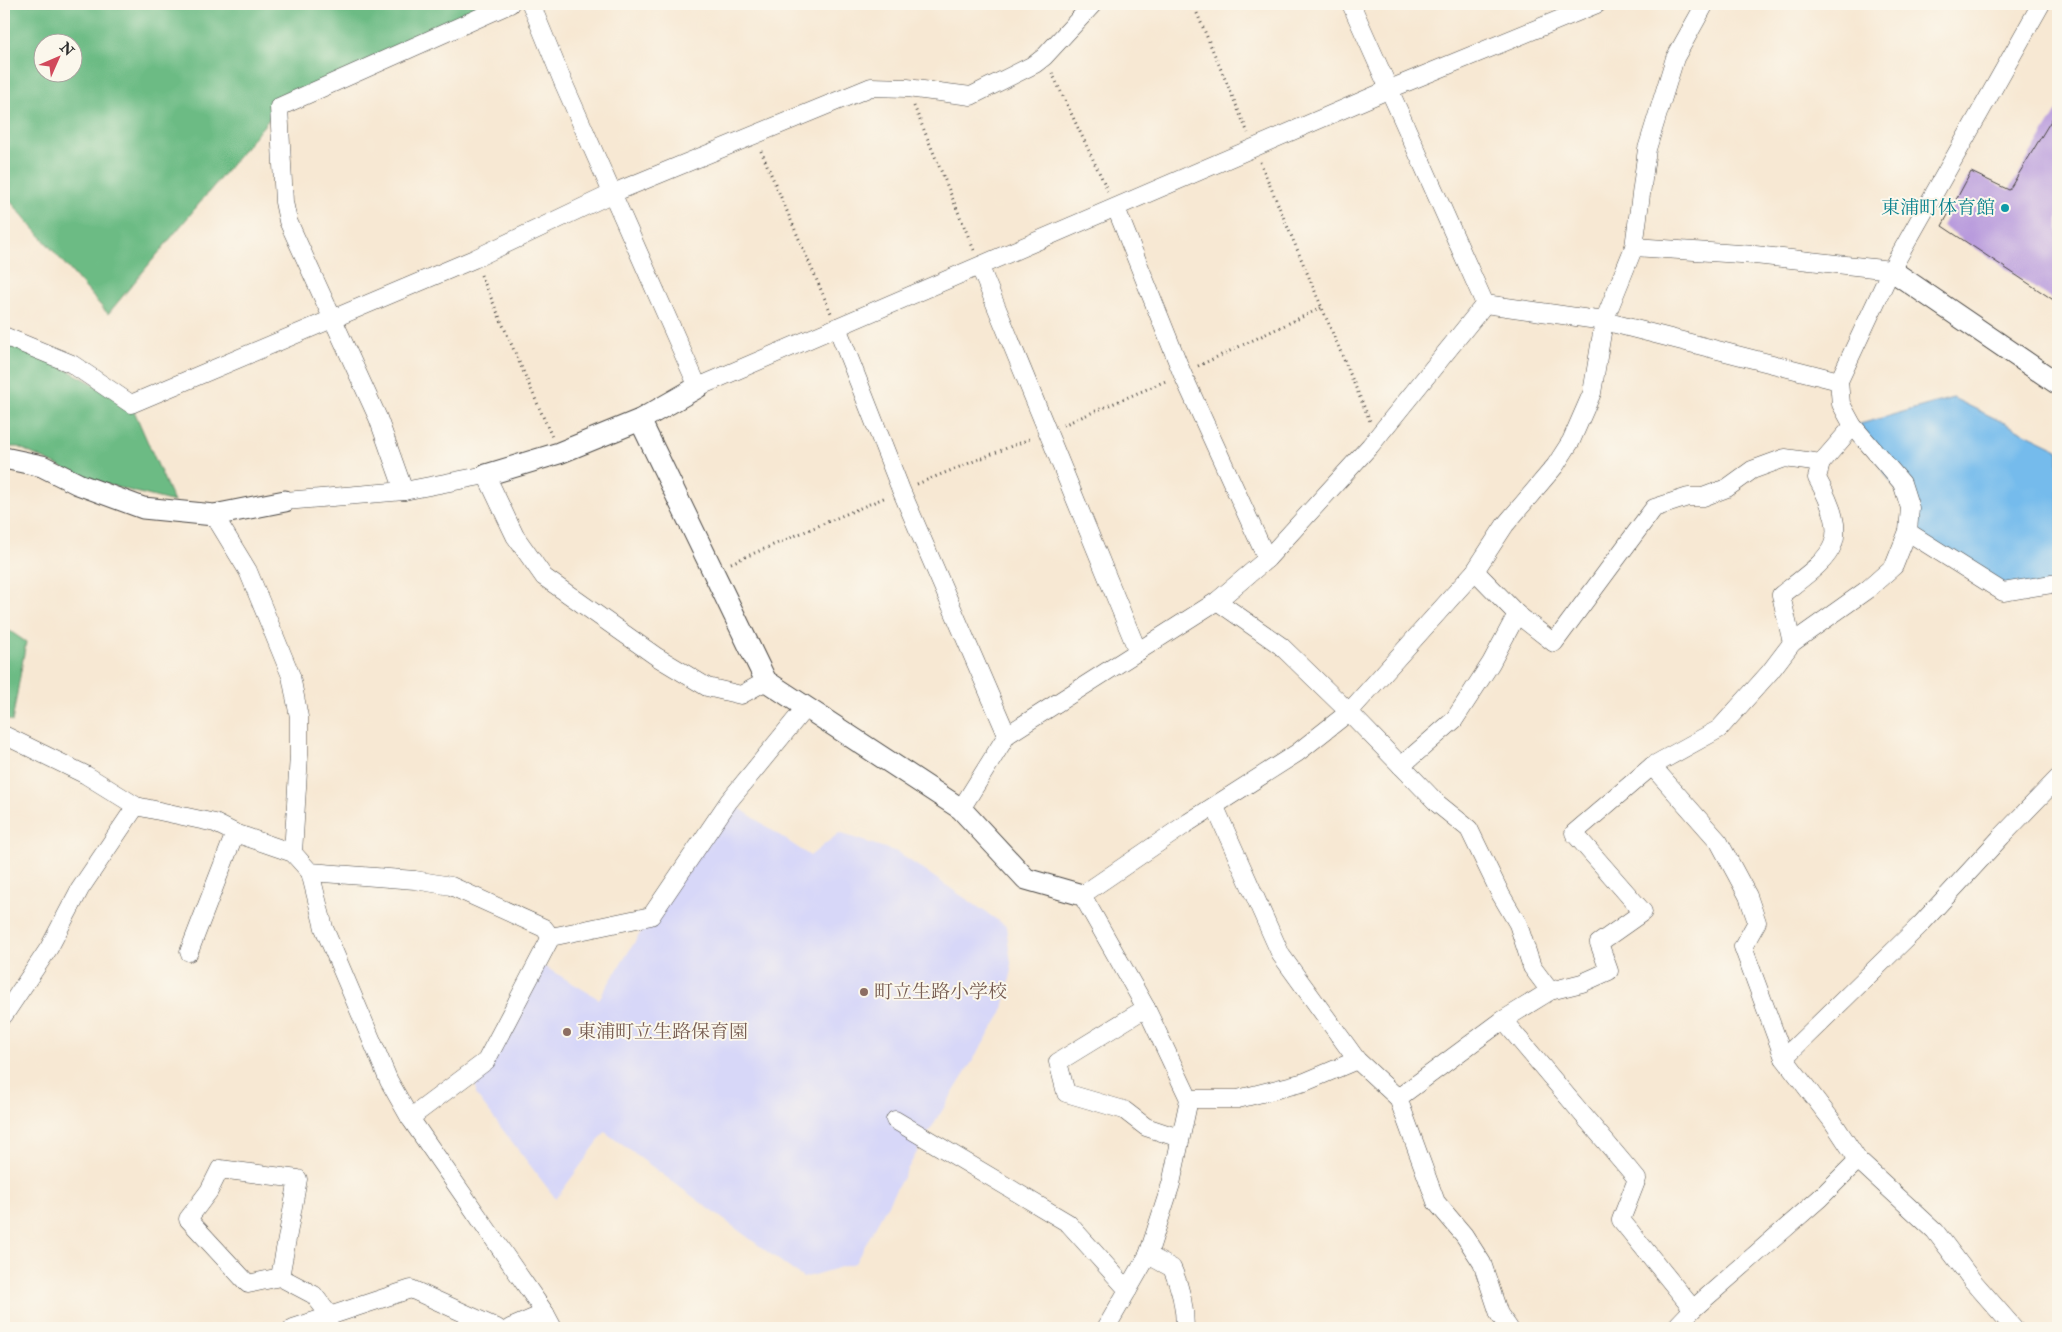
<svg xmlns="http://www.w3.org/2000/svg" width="2062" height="1332" font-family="'IM FELL Double Pica','Noto Serif JP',serif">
<rect width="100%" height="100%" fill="#fbf7ec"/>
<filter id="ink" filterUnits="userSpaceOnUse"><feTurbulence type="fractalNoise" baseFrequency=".02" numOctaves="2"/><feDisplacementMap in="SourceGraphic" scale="10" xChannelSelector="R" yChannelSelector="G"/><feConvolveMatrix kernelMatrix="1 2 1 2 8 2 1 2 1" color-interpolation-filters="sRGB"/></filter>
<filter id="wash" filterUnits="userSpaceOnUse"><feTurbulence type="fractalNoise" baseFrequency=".0096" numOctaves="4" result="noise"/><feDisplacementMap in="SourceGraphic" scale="20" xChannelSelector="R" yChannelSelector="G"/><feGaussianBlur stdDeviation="1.12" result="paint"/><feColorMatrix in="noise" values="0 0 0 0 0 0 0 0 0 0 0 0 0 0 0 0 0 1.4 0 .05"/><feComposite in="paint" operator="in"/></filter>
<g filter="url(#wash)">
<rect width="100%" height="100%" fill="#f7e8d3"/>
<!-- built -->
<polygon fill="#d7d7f8" points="729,801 810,856 839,833 897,852 1006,926 1012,970 1002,1013 921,1145 855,1263 803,1278 605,1132 556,1199 476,1095 476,1079 537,962 599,999 651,916"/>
<!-- forest -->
<g fill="#6cbb84" stroke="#4c7358" fill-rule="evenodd">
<path d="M4,4H510L279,107L108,314L4,194ZM42,42H72V72H42Z"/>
<polygon points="4,336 131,404 174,502 89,480 18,447 4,447"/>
<polygon points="4,627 26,642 12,722 4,717"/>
</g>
<!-- water -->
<polygon fill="#74bbec" stroke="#50738c" points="1953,398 2058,449 2058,583 2003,592 1908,532 1909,509 1853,426"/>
<g id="blocks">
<!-- building -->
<polygon fill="#b596dc" points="2058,109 2058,303 1942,226 1971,172 2009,190"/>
</g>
</g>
<g filter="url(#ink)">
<use href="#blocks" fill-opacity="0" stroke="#4a4744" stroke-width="1"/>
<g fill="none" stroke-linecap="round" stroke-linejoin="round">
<defs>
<g id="minor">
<polyline points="531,4 563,82 698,387 1390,89 1597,4"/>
<polyline points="1351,4 1485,304"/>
<polyline points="1116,208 1182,373 1267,559"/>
<polyline points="1634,247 1755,255 1891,270"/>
<polyline points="980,267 1138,652"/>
<polyline points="1485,304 1604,321 1839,381"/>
<polyline points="837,327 901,490 1007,735"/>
<polyline points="4,336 72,364 131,404 474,259 613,193 871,87 907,88 971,96 1035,64 1044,57 1093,4"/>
<polyline points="404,491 378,418 288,221 284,202 279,107 510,4"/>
<polyline points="285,501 404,491 486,475 515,536 544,577 657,657 707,687 741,695 766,681"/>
<polyline points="214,515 248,571 291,676 299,717 299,755 293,853"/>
<polyline points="1908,532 2003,592 2058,583"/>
<polyline points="1217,601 1281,646 1349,712 1438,804 1469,829 1501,895 1518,924 1532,967 1550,991"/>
<polyline points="1517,614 1554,643 1654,508 1688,497 1703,497 1727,488 1752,470 1785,458 1821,463"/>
<polyline points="1792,643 1868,589 1894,566 1908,531 1910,508 1902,483 1853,426"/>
<polyline points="4,735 86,775 136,806 215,823 235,833 293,853 310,872 324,928 389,1081 410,1118 545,1313 553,1328"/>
<polyline points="1401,766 1454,720 1491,663 1517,614 1475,571"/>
<polyline points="1652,766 1719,842 1748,896 1757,922 1743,947 1784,1058 1833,1122 1858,1160 1935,1231 1972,1280 2014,1328"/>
<polyline points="1215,807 1281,955 1357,1060 1398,1098 1436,1202 1464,1235 1482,1263 1499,1314 1509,1328"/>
<polyline points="961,809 1007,735 1217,601 1267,559 1370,446 1485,304"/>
<polyline points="310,872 415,880 451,886 544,928 551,937"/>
<polyline points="189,952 235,833"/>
<polyline points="1146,1008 1058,1062 1066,1093 1124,1110 1146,1127 1179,1138"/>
<polyline points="4,1015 49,948 80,889 136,806"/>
<polyline points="1503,1020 1637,1179 1621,1220 1693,1309"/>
<polyline points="1784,1058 1921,924 2002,836 2058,778"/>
<path d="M1398,1098L1503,1020L1550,991L1582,983L1609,971L1599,943L1643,912L1574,833L1652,766L1719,729L1770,672L1792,643L1781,595C1834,554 1853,544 1817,478L1821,463L1853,426L1841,404L1839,381L1891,270L2041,4"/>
<polyline points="1189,1099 1238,1099 1305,1082 1357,1060"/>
<polyline points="410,1118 486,1061 551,937 651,916 729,801 805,708"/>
<polyline points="895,1120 1068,1223 1128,1290"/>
<path d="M1148,1255L1172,1268C1181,1288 1185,1306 1185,1328"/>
<polyline points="280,1277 248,1284 188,1219 209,1191 220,1169 298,1179 280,1277 314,1295 330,1316"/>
<polyline points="293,1328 411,1289 497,1328"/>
<polyline points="510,1328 545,1313"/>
<polyline points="1106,1328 1148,1255 1171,1184 1189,1099 1146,1008 1082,895 1189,822 1297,753 1349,712 1475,571 1505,525 1555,466 1571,441 1592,393 1604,321 1634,247 1647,149 1675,58 1705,4"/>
<polyline points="1675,1328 1693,1309 1820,1198 1858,1160"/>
</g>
<g id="tertiary">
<polyline points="1891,270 2058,384"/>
<polyline points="640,420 766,681 961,809 1026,879 1082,895"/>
<polyline points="4,458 42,466 78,484 143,508 214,515 285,501"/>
<polyline points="486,475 559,453 640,420 698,387"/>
</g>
</defs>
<!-- minor casing -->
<use href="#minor" stroke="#4a4744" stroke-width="19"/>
<!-- tertiary casing -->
<use href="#tertiary" stroke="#4a4744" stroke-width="23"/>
<!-- path -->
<g stroke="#4a4744" stroke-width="3" stroke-dasharray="1 4" stroke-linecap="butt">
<polyline points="1193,4 1248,133"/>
<polyline points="1052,73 1108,191"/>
<polyline points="914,106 974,250"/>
<polyline points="761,151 831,313"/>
<polyline points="1260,162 1370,421"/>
<polyline points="481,275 552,437"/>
<polyline points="1198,366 1321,308"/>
<polyline points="1063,425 1168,380"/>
<polyline points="917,484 1032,438"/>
<polyline points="731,563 886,497"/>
</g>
<!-- minor -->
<use href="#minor" stroke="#fff" stroke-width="18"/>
<!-- tertiary -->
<use href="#tertiary" stroke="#fff" stroke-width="21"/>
</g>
</g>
<!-- markers -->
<circle fill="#0f9aa8" stroke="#fbf7ec" stroke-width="2" cx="2005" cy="208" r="5"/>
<g fill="#8d6e63" stroke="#fbf7ec" stroke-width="2">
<circle cx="864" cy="992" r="5"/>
<circle cx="567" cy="1032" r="5"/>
</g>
<g text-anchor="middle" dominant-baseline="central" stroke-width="4" stroke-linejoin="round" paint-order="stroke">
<!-- culture labels -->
<g font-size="19" fill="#0d838f" stroke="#fbf7ec" text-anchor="end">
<text x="1995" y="208">東浦町体育館</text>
</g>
<!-- education labels -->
<g font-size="19" fill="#785e54" stroke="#fbf7ec" text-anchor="start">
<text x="874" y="992">町立生路小学校</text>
<text x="577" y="1032">東浦町立生路保育園</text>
</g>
</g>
<!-- margin -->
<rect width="2062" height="1332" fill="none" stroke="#fbf7ec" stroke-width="20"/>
<!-- north arrow -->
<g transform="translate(58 58) rotate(45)"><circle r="24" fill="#fbf7ec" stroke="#a8a59f"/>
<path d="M0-4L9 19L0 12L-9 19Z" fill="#d1495b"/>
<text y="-8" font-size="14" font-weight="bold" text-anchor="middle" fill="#2b2b2b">N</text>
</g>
</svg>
